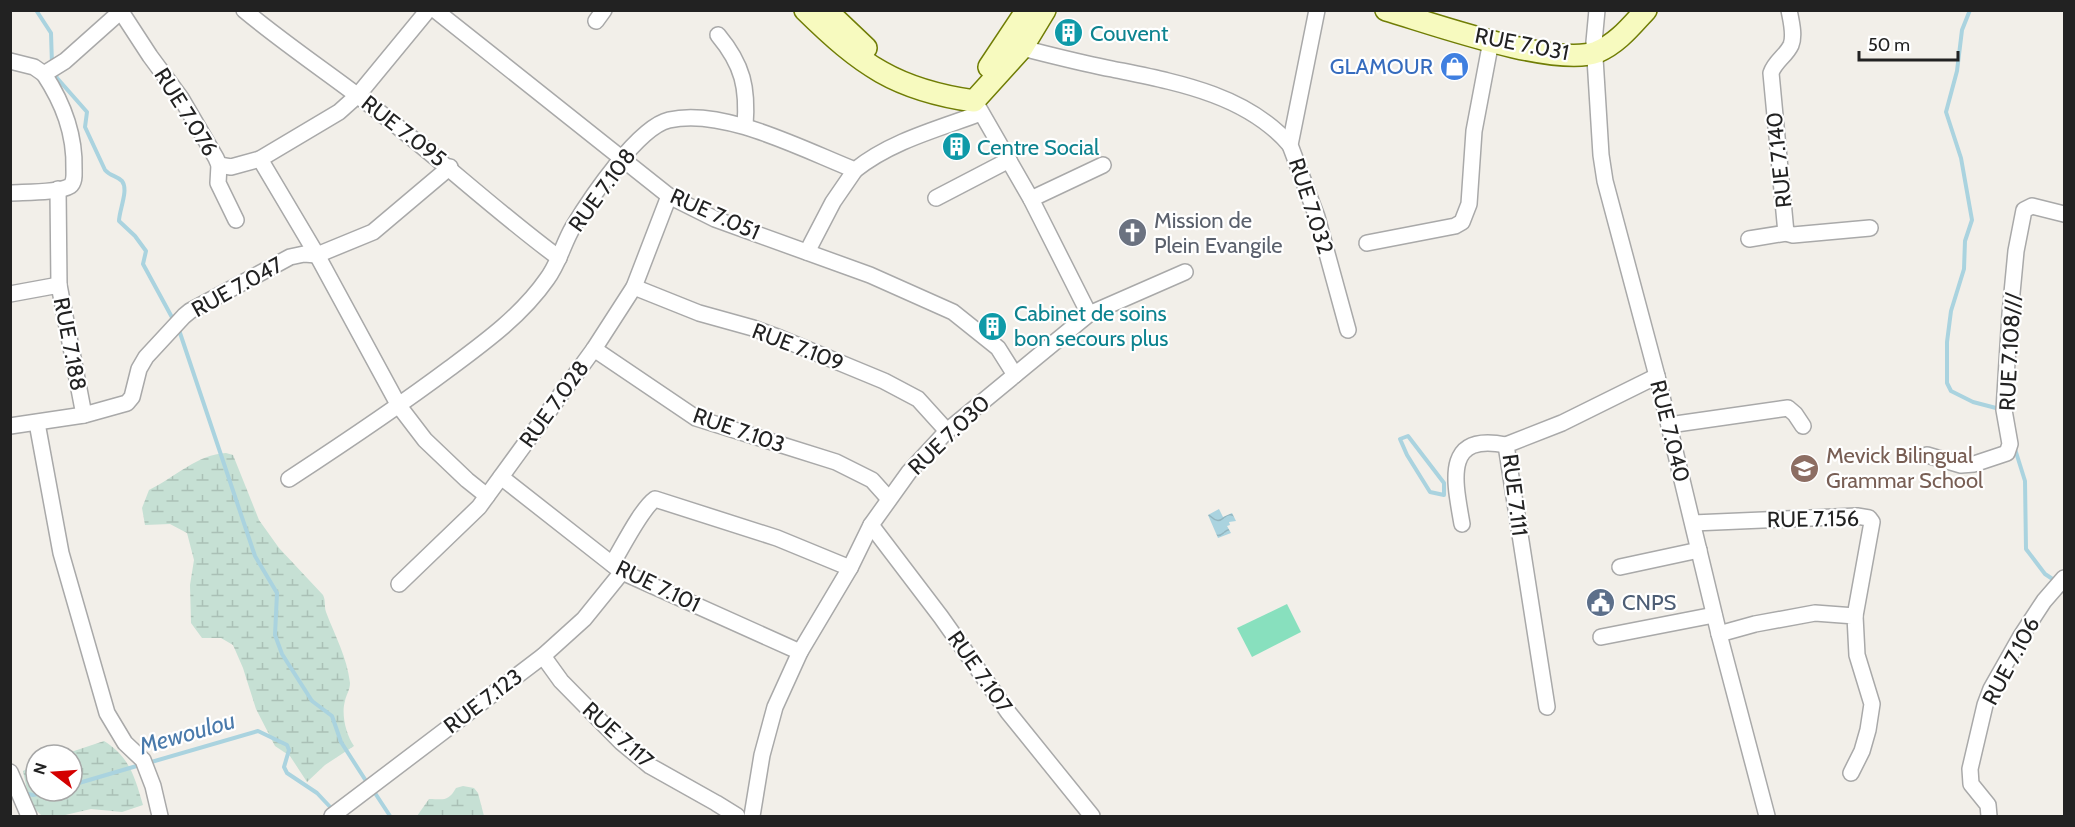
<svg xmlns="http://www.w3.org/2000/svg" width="2075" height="827" font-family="Cabin,sans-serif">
<defs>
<pattern id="wetland-marsh" width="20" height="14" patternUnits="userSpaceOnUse" patternTransform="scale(1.5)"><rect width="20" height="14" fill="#c6e0d4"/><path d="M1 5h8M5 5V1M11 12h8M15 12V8" fill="none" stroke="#aac0b6"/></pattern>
<pattern id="water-waves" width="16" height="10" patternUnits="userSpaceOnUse" patternTransform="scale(1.5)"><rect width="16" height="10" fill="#aad3df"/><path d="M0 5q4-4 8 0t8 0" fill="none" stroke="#92b5bf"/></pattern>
</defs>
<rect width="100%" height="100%" fill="#f2efe9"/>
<!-- wetland -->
<g fill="url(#wetland-marsh)">
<path d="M226,453L233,455L259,520L279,548L323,595C326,601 324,606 326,612C335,636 347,657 350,683C350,690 346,695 345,701C341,714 346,735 354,746L325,765L307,782L290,756L275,746L256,709L243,668L233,645L221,638H202L191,623L190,585L194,560L187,533L170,524L145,525L142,508L149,490C174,478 198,454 226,453Z"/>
<path d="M104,741C130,757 135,778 143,805L122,812L91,809L61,816L41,815L30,804L23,771L36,764V791H72V755H54L74,751Z"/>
<path d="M463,786L474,788L478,793L484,816H417L429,799C444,799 448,802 456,788Z"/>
</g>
<!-- pitch -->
<polygon fill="#88e0be" points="1287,604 1301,632 1252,657 1237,628"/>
<!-- water -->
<polygon fill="url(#water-waves)" points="1219,509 1223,517 1232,513 1236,521 1229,522 1230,525 1227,526 1231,533 1218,538 1208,515"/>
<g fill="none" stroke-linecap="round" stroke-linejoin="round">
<!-- stream -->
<g stroke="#aad3df" stroke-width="4">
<polyline points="36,10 51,33 52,65"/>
<polyline points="1970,10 1962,30 1957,71 1946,112 1961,158 1972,220 1965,241 1964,269 1951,311 1947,342 1947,383 1951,391 1973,402 1996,408 1999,411"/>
<path d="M54,72L57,78L87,112L85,127L105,170C110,176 117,176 122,181C129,190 119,210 119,221L135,236L146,251L143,264L174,321"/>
<polyline points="178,327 255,556 277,593 275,635 282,654 312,701 332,716 341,742 368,784"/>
<polygon points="1408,436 1444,483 1444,495 1430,492 1407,455 1400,439"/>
<polyline points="2015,449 2025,481 2026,549 2045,574 2057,582"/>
<polyline points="148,763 258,731 287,745 289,750 284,767 287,773 317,793 333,810"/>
<polyline points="72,785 140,765"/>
<polyline points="373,790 390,816"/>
<polyline points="23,793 33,795 53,791"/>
</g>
<defs>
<g id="minor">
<polyline points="120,10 150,56 181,98 216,158 219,165 218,183 236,220"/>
<path d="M244,10C292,50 345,84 393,123C449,167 502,216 559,258"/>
<polyline points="435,10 669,196 715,219 870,275 953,312 998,348 1015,375"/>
<polyline points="1317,10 1290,145 1317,217 1348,330"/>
<polyline points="1597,10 1594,42 1601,155 1605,181 1657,376 1719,634 1767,816"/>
<path d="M1789,10C1791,21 1795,35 1791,45C1786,56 1775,61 1771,73L1786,233L1793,235L1870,228"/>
<polyline points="596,21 604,10"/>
<path d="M718,35C743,65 748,88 745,126"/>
<path d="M1022,48C1051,55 1081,63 1112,69C1175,82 1246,94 1290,145"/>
<polyline points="10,61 34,67 44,74 65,61 120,12"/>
<polyline points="977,105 1031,199 1089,314"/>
<polyline points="260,159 317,255 399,406 425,440 467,480 487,496"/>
<polyline points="219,165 231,167 260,159 339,112 358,95 428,10"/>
<polyline points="58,189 59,285"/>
<path d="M10,193C24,192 59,193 70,186C75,182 74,174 74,169C75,133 63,103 44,74"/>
<polyline points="936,198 1009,160"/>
<polyline points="1031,199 1103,165"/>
<polyline points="1749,239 1786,233"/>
<polyline points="1367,243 1455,226 1462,222 1469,204 1474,131 1491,41"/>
<polyline points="807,252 833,202 855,170"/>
<polyline points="634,287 699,313 753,328 780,338 884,381 918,399 947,431"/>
<polyline points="10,294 59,285 84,415"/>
<polyline points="594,349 696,418 836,462 872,480 889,499"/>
<polyline points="37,423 61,553 107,713 125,743 143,760 153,786 160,816"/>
<polyline points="1669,425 1788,408 1795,414 1803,426"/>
<polyline points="10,426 84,415 127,403 132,397 139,369 146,357 184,316 190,311 290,257 304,254 317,255 373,232 450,167"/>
<polyline points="1927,455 1961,465 1974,464 2007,453 2010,444 2004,410 2010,314 2016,251 2024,210 2032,206 2064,214"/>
<polyline points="501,477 622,572 800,652"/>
<path d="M289,479C344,443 398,407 450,368C485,342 522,315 547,279C559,263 563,244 573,227C590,199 638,127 669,120C723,107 804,150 855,170C891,141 938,129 981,113"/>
<polyline points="1693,523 1857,516 1869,518 1872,522 1855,616"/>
<path d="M1462,524C1455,483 1442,432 1506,445"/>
<polyline points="871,525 941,617 1008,712 1092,816"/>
<path d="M612,564C622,548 641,509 655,499L777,538L850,568"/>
<polyline points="1620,567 1699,550"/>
<polyline points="399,584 479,507 594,349 634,287 669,196"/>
<polyline points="1719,634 1755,624 1815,613 1855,616 1857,655 1872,704 1868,730 1862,751 1851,773"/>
<polyline points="1601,637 1714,615"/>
<polyline points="543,656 561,681 621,742 650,766 716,803 737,816"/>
<polyline points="1547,707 1506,445 1562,423 1657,376"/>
<polyline points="10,772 29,816"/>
<polyline points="332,816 543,656 584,619 622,572"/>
<polyline points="752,816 762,755 775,707 800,652 850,568 871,525 909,472 947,431 1089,314 1185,272"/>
<polyline points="1989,816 1988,805 1971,784 1970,769 1985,705 1991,689 2021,636 2044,601 2064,578"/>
</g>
<g id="secondary">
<path d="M805,10C861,65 896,90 974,101L1022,48L1045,10"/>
<polyline points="826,10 866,48"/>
<path d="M1386,10C1431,23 1556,68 1597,52C1618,43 1631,26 1646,10"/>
<polyline points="989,67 1027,10"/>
</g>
</defs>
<!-- minor casing -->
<use href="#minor" stroke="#a9a9a9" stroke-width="18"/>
<!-- secondary casing -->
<use href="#secondary" stroke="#707d05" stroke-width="24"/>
<!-- minor -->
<use href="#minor" stroke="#fff" stroke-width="15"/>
<!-- secondary -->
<use href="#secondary" stroke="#f7fabf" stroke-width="21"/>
</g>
<!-- icons -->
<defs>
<symbol id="building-disc" viewBox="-11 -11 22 22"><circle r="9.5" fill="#0f9aa8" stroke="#fff"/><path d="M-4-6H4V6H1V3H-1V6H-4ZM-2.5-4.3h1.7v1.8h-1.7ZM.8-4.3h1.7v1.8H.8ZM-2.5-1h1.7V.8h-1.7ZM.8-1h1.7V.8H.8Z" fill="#fff"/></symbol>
<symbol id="shop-disc" viewBox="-11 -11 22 22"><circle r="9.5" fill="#3f7fe0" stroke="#fff"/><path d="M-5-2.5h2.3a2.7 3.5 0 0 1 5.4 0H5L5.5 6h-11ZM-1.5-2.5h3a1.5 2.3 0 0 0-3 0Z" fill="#fff"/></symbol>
<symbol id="church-disc" viewBox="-11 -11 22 22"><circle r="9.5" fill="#6b7280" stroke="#fff"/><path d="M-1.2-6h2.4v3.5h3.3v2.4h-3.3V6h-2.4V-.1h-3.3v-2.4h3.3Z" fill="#fff"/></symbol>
<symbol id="school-disc" viewBox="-11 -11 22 22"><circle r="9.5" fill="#8d6e63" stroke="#fff"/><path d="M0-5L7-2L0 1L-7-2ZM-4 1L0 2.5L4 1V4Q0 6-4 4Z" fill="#fff"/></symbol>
<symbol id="civic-disc" viewBox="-11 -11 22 22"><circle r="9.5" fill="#5c6f8a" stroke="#fff"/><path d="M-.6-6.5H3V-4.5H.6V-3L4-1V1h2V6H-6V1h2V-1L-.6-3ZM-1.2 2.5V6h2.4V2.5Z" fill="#fff"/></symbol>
</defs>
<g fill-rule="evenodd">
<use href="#building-disc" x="1052" y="16" width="33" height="33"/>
<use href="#shop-disc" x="1438" y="50" width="33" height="33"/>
<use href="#building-disc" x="940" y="130" width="33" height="33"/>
<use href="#church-disc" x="1116" y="216" width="33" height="33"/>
<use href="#building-disc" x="976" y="310" width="33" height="33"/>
<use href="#school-disc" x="1788" y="452" width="33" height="33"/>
<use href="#civic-disc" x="1584" y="586" width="33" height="33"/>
</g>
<g text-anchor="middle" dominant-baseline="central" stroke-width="4.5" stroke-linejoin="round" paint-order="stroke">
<!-- culture labels -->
<g font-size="22" fill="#0d838f" stroke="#fff" text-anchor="start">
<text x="1090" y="33">Couvent</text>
<text x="977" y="147">Centre Social</text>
<text x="1014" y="313">Cabinet de soins<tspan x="1014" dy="25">bon secours plus</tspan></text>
</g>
<!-- street labels -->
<g font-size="22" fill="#222" stroke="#fff">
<text transform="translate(1522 44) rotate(11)">RUE 7.031</text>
<text transform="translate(186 112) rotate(58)">RUE 7.076</text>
<text transform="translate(404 131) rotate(38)">RUE 7.095</text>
<text transform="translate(1779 160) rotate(-96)">RUE 7.140</text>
<text transform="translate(602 190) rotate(-54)">RUE 7.108</text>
<text transform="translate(1311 206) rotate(72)">RUE 7.032</text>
<text transform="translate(715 214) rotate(24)">RUE 7.051</text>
<text transform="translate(237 287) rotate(-29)">RUE 7.047</text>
<text transform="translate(70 344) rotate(79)">RUE 7.188</text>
<text transform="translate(798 347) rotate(21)">RUE 7.109</text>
<text transform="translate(2010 352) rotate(-87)">RUE 7.108///</text>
<text transform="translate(554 404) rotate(-54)">RUE 7.028</text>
<text transform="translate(739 430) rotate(19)">RUE 7.103</text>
<text transform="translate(1670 431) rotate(76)">RUE 7.040</text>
<text transform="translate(949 435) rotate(-44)">RUE 7.030</text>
<text transform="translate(1515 495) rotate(83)">RUE 7.111</text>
<text transform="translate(1813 519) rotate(-1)">RUE 7.156</text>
<text transform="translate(658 586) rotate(26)">RUE 7.101</text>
<text transform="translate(2011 661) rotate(-62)">RUE 7.106</text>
<text transform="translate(980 672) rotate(55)">RUE 7.107</text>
<text transform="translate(483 701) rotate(-37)">RUE 7.123</text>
<text transform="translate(618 735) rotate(42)">RUE 7.117</text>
</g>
<!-- shop labels -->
<g font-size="22" fill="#366cbe" stroke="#fff" text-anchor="end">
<text x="1433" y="66">GLAMOUR</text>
</g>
<!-- worship labels -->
<g font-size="22" fill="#5b616d" stroke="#fff" text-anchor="start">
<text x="1154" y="220">Mission de<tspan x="1154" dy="25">Plein Evangile</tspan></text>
</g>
<!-- education labels -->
<g font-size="22" fill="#785e54" stroke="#fff" text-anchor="start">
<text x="1826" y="455">Mevick Bilingual<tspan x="1826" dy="25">Grammar School</tspan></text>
</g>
<!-- service labels -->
<g font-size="22" fill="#4e5e75" stroke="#fff" text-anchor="start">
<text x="1622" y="602">CNPS</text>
</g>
<!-- water labels -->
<g font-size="24" font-style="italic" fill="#4a7aab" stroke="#fff">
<text transform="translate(187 733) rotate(-16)">Mewoulou</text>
</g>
</g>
<!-- border -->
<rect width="2075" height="827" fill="none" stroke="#222222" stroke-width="24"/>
<!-- north arrow -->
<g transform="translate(54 773) rotate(287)"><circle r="28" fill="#ffffff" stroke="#a7a7a7" stroke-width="1.5"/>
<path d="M0-4.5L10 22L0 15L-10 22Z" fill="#d40000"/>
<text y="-9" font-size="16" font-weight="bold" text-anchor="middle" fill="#222222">N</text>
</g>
<!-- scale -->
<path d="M1859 51v9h99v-9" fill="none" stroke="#222222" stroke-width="3"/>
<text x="1868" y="51" font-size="18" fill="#222222" stroke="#ffffff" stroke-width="4.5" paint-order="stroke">50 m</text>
</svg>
